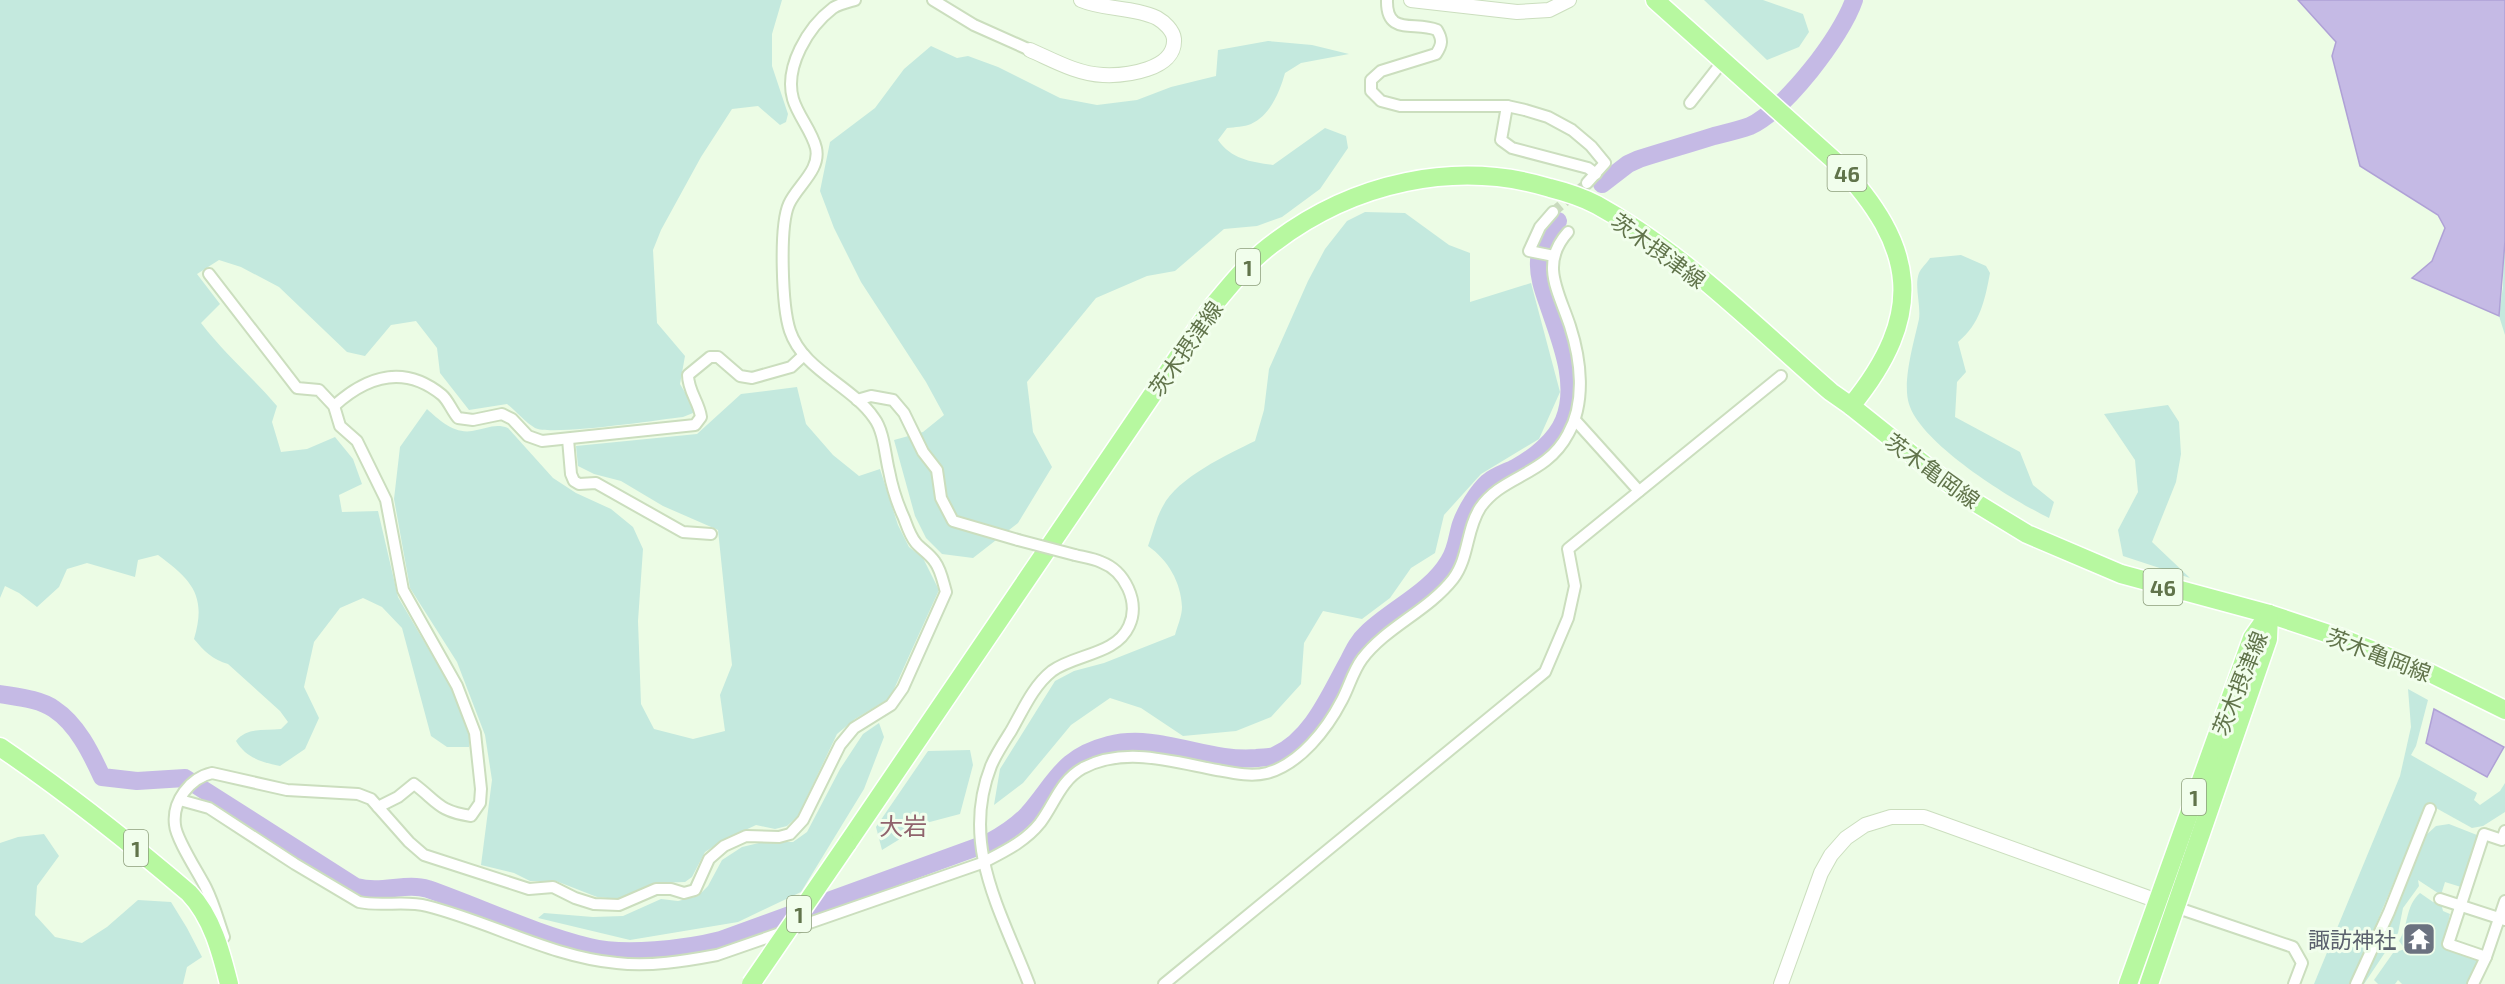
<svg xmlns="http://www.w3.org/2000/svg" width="2505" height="984" font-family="'Exo 2','Noto Sans JP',sans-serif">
<rect width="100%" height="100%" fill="#ecfce5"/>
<!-- green -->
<g fill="#c4e9de">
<path d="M0,0H782L772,34V66L788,114L786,122L780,125L758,106L732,109L701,157L661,230L653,250L657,323L685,356L680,384L693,406V413L683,417C658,420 551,436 535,428C525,422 516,411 507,404L469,410L440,373L437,348L416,321L391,325L365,356L347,352L279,287L241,267L219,260L197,274L220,304L201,323C224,353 253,378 277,406L272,422L281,452L307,449L335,437L353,459L362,484L339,495L342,512L378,511L398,597L452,689L470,738L469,747H447L431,736L402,628L382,607L363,598L340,608L314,642L304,687L319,718L305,749L280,766C262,762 246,758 236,741C247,727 264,731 281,729L288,722L280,711L228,664C213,660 204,651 194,639C207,596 192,580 158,555L138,560L135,577L87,563L67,569L59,587L37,607L19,593L5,586L0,598Z"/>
<polygon points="1704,0 1763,0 1803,14 1809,32 1799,47 1767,60"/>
<path d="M1268,41L1312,45L1349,54L1301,63L1285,73C1280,91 1270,116 1251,124C1244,127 1235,127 1227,128L1218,140C1231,159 1251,162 1273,165L1325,128L1346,136L1348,148L1320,189L1282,217L1257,226L1224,229L1175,271L1147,276L1096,298L1027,382L1033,432L1052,467L1018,523L973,558L942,554L926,538L915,516L894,440L923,432L944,415L926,382L861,282L834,228L820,191L830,142L875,108L904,69L931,46L957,58L968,56L998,67L1060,98L1097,105L1137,100L1171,87L1216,76L1218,50Z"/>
<path d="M1365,212L1405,213L1449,245L1470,253V302L1531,283L1560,392L1539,439L1481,474L1444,515L1435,553L1411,568L1390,598L1362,619L1323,611L1304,643L1301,684L1271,717L1236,731L1183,736L1141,708L1110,698L1071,725L1023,783L994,805L1000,769L1055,681L1074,671L1104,663L1175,635C1177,627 1182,616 1182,607C1181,582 1168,560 1148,546C1153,533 1156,518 1163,506C1177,478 1228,454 1255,441L1264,410L1269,369L1308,281L1325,249L1347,221Z"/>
<polygon points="2504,241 2505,242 2505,335 2499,316 2503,286"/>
<path d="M1961,255L1986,266L1990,273C1985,300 1980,324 1958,342L1966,372L1957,382L1955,417L2020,452L2033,485L2054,502L2049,518C2012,500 1921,444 1909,404C1902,382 1914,342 1919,319C1921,305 1914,286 1919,273C1921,268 1927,263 1930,258Z"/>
<path d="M797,387L806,424L833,455L859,476L880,469L898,525L909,547L923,558L939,590L890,698L855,719L837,734L798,816L787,826L775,829L756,825L722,841L705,852L692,877L685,882L658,883L618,899L597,897L556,881H530L514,873L481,865L492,780L485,735L457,662L410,588L394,499L400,447L427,409C439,420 454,434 472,431C486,429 495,423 508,428L553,478L576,493L611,509L633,527L643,549L638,621L641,704L654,729L693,739L725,731L720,695L732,665L718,530L663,506L621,481L594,474L578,466L576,446L697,434L741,394Z"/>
<polygon points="2168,405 2179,422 2181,454 2176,482 2152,542 2190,578 2123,556 2118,530 2138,492 2135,460 2104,414"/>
<polygon points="2408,689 2428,700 2416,746 2411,755 2477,793 2474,800 2480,805 2500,791 2505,783 2505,812 2483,826 2472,828 2427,803 2351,984 2314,984 2400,776 2411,727"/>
<polygon points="879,723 884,737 864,789 801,892 738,922 630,940 538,918 544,913 593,917 623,916 661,899 678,901 698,896 708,886 722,860 742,847 763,842 793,842 807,832 840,769 863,734"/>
<polygon points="970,750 973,765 960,814 926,823 882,850 876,827 928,751"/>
<polygon points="2449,824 2477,835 2461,887 2445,882 2441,895 2418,880 2419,886 2403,908 2398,933 2364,984 2360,984 2425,836 2436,826"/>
<polygon points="44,834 59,856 37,886 35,915 55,937 82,943 107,927 138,900 171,902 187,928 202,957 187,967 183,984 0,984 0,843 18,837"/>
<path d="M2420,893L2433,902L2441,903L2443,911L2450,914L2443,946L2480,961L2468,984H2402L2398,980L2395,984H2378L2374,980L2393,953L2405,949L2399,941C2409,925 2405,906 2420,893Z"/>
</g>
<!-- water -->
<g fill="#c5bae5" stroke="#afa1d6" stroke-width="1.5">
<polygon points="2298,0 2505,0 2505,241 2499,316 2412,278 2432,261 2445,228 2438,215 2360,166 2332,56 2336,42"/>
<polygon points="2434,709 2504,747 2487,777 2426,743"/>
</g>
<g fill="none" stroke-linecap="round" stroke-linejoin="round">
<!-- river -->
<g stroke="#c5bae5" stroke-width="18">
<path d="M1602,184L1628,164L1639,159C1664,151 1689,144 1714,136C1726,133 1739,130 1750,126C1785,110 1842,36 1854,0"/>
<path d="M0,694C17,697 40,699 54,709C77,724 91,753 102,777L137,781L185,778L356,887C382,894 406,882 428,889C482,908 533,933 589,947C624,956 686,949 721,940L988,843C1003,835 1016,827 1028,814C1056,782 1062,757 1109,745C1158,732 1208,763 1257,758C1263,757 1271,758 1276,755C1312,739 1330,694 1348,662C1353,652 1358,641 1367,633C1393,608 1430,593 1449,561C1457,549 1457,536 1461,524C1466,510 1478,491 1488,482C1495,476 1507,472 1515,468C1534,458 1556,440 1564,420C1579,383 1560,340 1548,304C1543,290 1538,275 1539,261C1540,245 1549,233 1558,221"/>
</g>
<!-- minor-tunnel -->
<polyline stroke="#c9dabe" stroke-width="10" stroke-dasharray="10 5" stroke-linecap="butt" points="1553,212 1587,183"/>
<defs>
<g id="minor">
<polyline points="933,0 974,25 1030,50"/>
<path d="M1387,0C1386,36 1414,21 1437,30C1443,40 1442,45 1436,54L1381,71L1371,80V91L1381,101L1400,106H1507L1525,110L1548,117L1572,130L1591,146L1605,163L1587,183"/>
<polyline points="1690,103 1723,61"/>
<polyline points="1507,106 1501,140 1512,148 1588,168 1596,174"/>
<polyline points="1553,212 1540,227 1529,251 1554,256"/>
<path d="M209,274L297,388L319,390L334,406L340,426L357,441L386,500L403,590L457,686L475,733L481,789L480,803L471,816C438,811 438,802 414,784L398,797L378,807"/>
<polyline points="857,400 871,396 893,400 904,413 923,452 937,470 941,498 953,521 1018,540"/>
<path d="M334,406C367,376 404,364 442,395C448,400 452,411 458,418L473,420L502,414L512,419L528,436L542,441L695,425L701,417C699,402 688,391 688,375L710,357H718L740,376L752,378L791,367L804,355"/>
<polyline points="1575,420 1639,491"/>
<polyline points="568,439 571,474 574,481 579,484 596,483 683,532 711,534"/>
<path d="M180,800L209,808L295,864L359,902C382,907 404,900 427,906C491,922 551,957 617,963C649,967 685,961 717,955L982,863C1003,852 1025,842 1040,823C1055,803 1060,781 1083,768C1125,746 1174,762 1217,770C1233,773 1251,777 1267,773C1300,764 1327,729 1342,700C1349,687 1353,671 1362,659C1386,627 1428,611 1453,579C1469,558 1466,530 1480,508C1502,475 1546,476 1568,434C1586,402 1581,360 1570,326C1559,292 1539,264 1568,232"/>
<polyline points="2440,899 2505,920"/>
<polyline points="2175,907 2293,947 2302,963 2294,984"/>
<path d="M224,937C218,920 214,904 206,888C199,874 176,839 175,825C172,801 190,778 212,773L287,790L358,794L371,799L409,842L424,855L529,889L553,887L575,898L594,904L619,905L656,889H671L684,893L695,890L709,859L724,846L746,836L779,837L790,834L803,820L840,745L854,728L891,705L903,688L946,592C943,582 941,570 935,562C930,554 921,549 916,543C910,536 907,526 904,518C897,503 892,487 889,471C885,455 884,431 874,418C851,385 803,370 790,331C782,307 779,226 789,204C797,186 821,170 816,148C812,131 798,116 793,99C784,67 808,27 833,8C839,4 848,2 855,0"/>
<polyline points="2486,957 2448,944 2484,834 2502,840 2505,831"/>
<path d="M1029,984C1001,911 960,845 991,766C996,754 1004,742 1011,731C1023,710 1033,686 1052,671C1075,654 1116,655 1129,626C1140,602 1125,571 1101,562C1093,558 1083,557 1075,555"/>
<polyline points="1164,984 1545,672 1568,618 1575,586 1568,549 1781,376"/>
<polyline points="2356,984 2389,912 2430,809"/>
<polyline points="2473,984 2486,957 2505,901"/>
</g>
<g id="tertiary">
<polyline points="1411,0 1517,12 1549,10 1569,0"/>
<path d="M1030,50C1053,60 1077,74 1103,75C1125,76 1176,70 1174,39C1173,30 1164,22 1157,18C1134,7 1104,10 1081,0"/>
<polyline points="1781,984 1821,873 1831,855 1846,838 1865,825 1891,817 1924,817 2166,904"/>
</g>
<g id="primary">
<path d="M1655,0L1837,163C1917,247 1926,314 1851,406"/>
<path d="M0,747C66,792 128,841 189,893C212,917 221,952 229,984"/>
<path d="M847,844L1212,307C1231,284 1251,259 1275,242C1353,183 1455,159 1550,188C1566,192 1582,197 1597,205C1684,253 1756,327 1831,392L1851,406L1935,473L1973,501L2027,534L2121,574L2269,614L2344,639L2430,673L2505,710"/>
<polyline points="2128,984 2252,638 2269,614"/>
<polyline points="2149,984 2268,639 2269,614"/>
</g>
</defs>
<!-- minor casing -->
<use href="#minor" stroke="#cbdebe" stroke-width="14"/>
<!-- tertiary casing -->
<use href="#tertiary" stroke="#cbdebe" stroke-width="16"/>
<!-- primary casing -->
<use href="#primary" stroke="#fff" stroke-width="21"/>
<!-- minor -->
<use href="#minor" stroke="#fff" stroke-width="10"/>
<!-- tertiary -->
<use href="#tertiary" stroke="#fff" stroke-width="14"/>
<!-- primary -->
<use href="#primary" stroke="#b7f8a0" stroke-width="18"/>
<defs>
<polyline id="minor-bridge" points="1018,540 1075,555"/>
<polyline id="primary-bridge" points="751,984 847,844"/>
</defs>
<!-- minor-bridge casing -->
<use href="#minor-bridge" stroke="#cbdebe" stroke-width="14" stroke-linecap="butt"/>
<!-- primary-bridge casing -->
<use href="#primary-bridge" stroke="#fff" stroke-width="21" stroke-linecap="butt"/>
<!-- minor-bridge -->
<use href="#minor-bridge" stroke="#fff" stroke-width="10"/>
<!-- primary-bridge -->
<use href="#primary-bridge" stroke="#b7f8a0" stroke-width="18"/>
</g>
<!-- icons -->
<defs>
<symbol id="temple-square" viewBox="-11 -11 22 22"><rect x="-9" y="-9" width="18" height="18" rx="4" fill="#6b7280" stroke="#f1feec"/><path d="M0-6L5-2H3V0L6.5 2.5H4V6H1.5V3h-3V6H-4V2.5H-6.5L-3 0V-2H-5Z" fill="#fff"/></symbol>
</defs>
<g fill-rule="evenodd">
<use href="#temple-square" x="2400" y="920" width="38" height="38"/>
</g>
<g text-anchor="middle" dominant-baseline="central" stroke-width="6" stroke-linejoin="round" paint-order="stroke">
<!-- shield labels -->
<g fill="#f1feec" stroke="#8c9d7b" stroke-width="1.5">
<rect x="1827.5" y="155" width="39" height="36" rx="4.5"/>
<rect x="1236" y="249" width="24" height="36" rx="4.5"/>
<rect x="2143.5" y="569" width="39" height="36" rx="4.5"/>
<rect x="2182" y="779" width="24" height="36" rx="4.5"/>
<rect x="124" y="830" width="24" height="36" rx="4.5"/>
<rect x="787" y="896" width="24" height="36" rx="4.5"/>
</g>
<g font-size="21" font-weight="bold" fill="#61744b">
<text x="1847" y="173">46</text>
<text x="1248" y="267">1</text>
<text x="2163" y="587">46</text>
<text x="2194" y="797">1</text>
<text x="136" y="848">1</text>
<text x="799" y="914">1</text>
</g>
<!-- street labels -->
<g font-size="22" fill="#61744b" stroke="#f1feec">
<text transform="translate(1659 250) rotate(36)">茨木摂津線</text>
<text transform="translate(1185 348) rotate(-55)">茨木摂津線</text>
<text transform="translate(1933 470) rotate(36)">茨木亀岡線</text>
<text transform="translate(2379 654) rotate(21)">茨木亀岡線</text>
<text transform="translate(2239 683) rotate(-68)">茨木摂津線</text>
</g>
<!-- worship labels -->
<g font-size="22" fill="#5b616d" stroke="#f1feec" text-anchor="end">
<text x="2396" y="939">諏訪神社</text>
</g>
<!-- neighbourhood labels -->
<g font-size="24" fill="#90636d" stroke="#f1feec">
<text x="903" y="825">大岩</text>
</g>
</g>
</svg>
